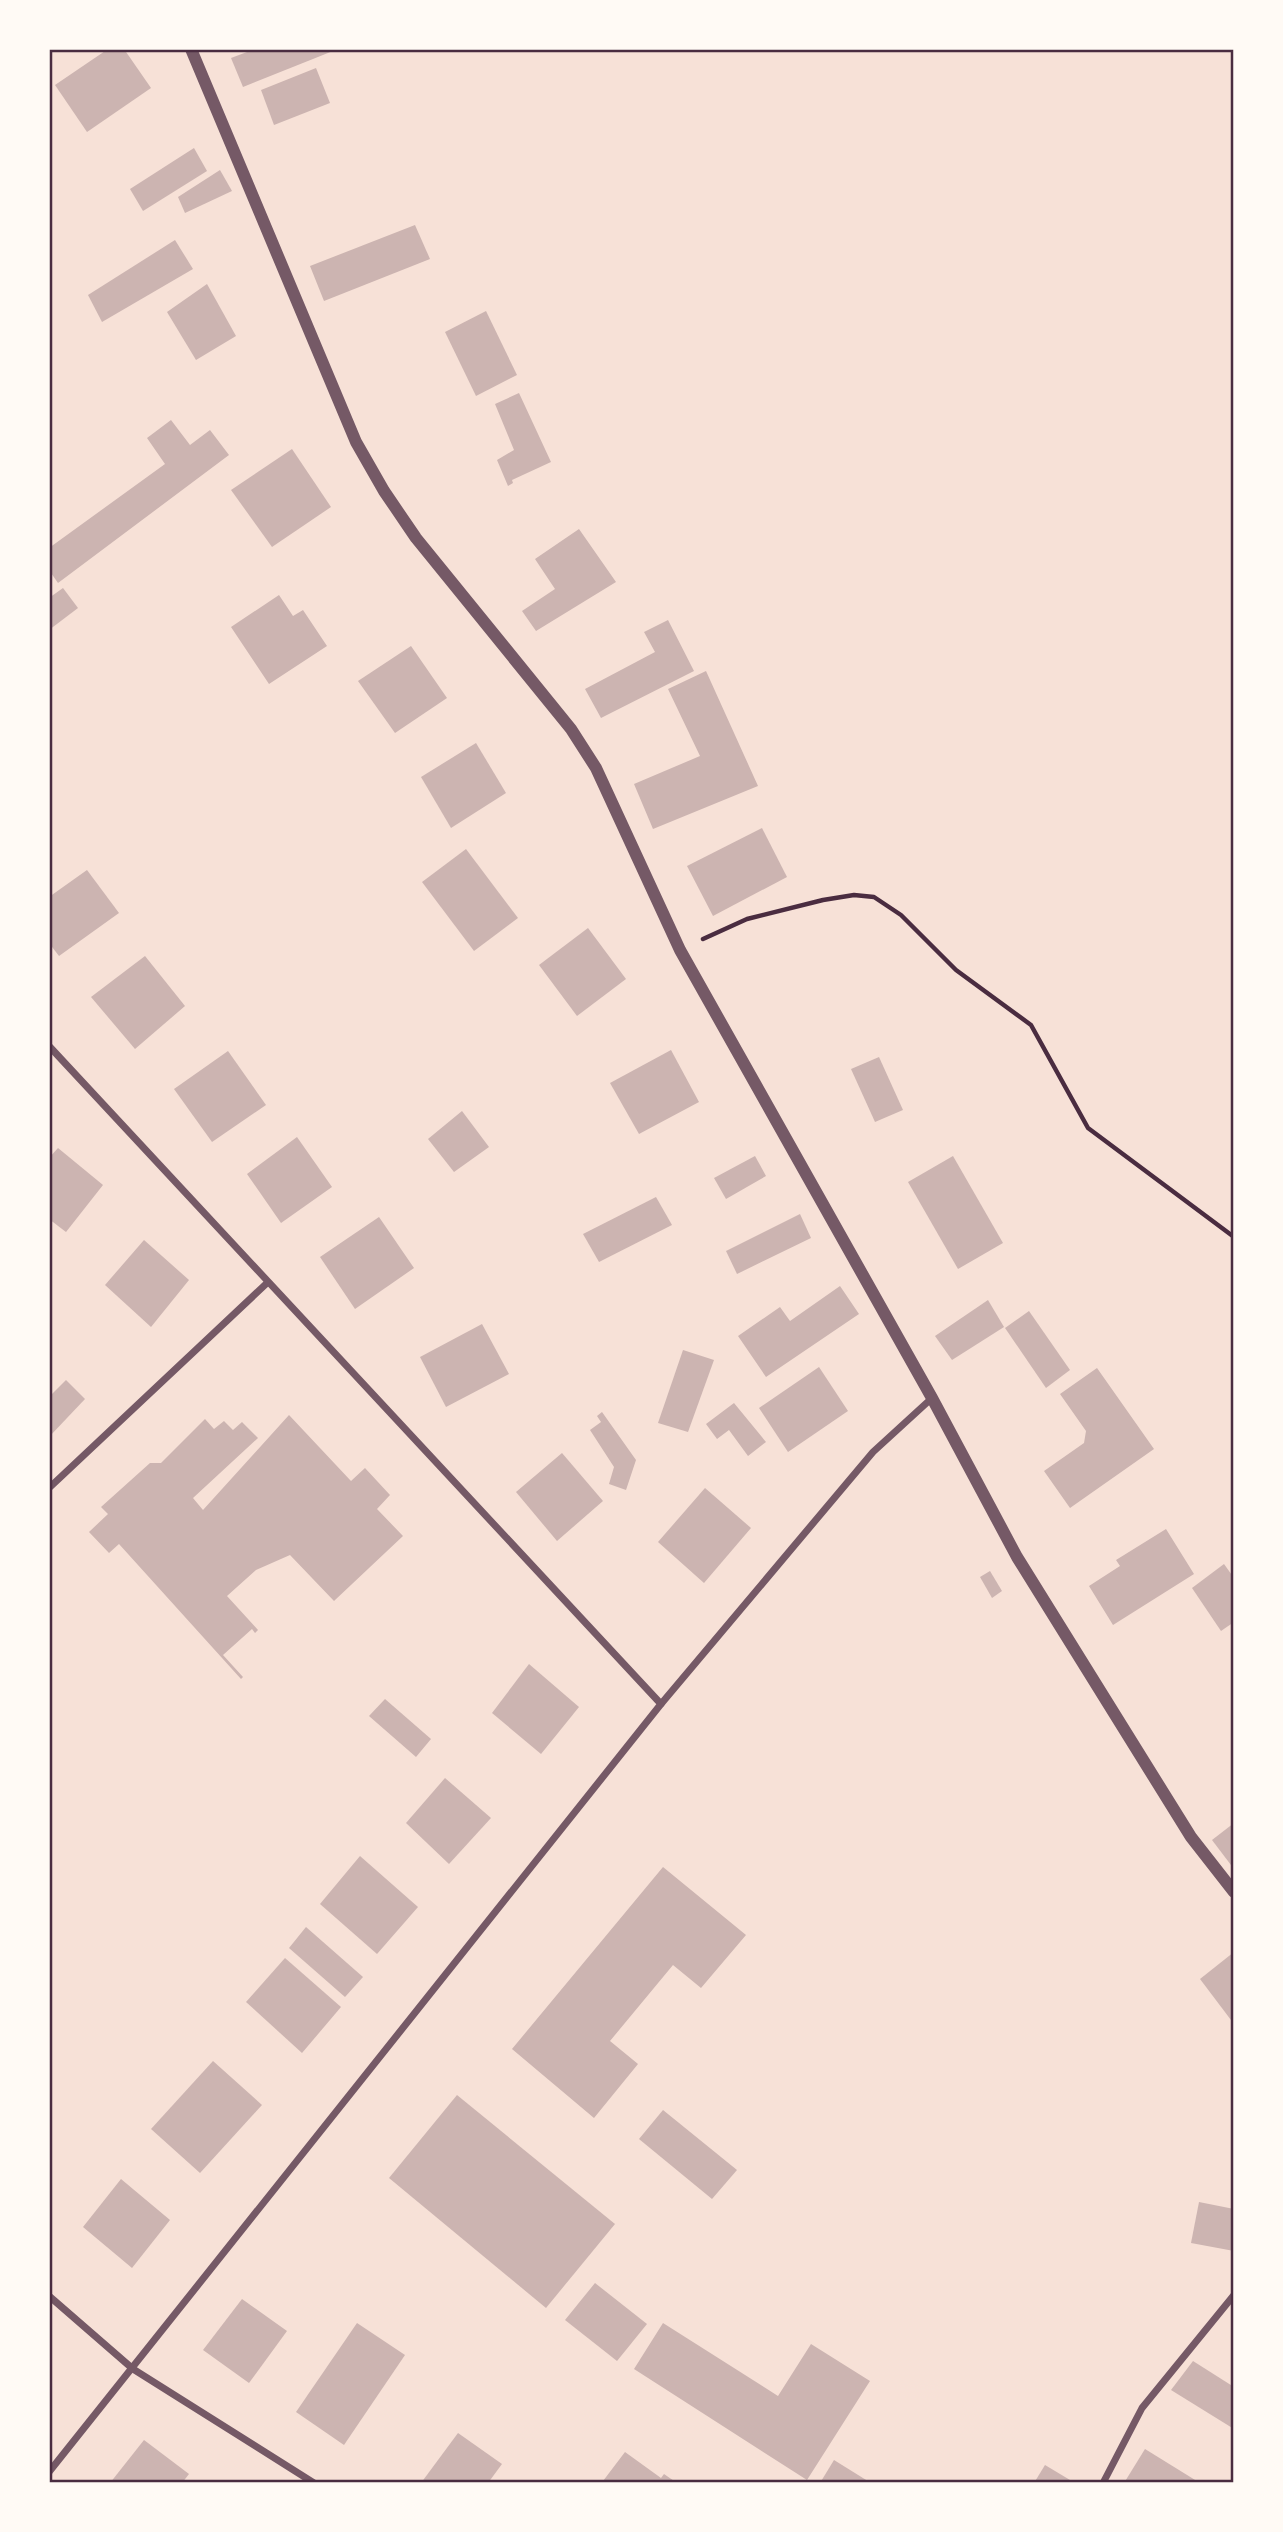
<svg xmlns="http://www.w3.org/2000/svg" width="1283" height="2532" font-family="Quicksand,sans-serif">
<rect width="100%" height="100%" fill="#f7e1d7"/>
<!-- building -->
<g fill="#ccb4b1">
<polygon points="108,49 124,49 151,88 87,132 55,85"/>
<polygon points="255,49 338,49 243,87 231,58"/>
<polygon points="316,68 330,103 274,125 261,90"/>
<polygon points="194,148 207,171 143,211 130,189"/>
<polygon points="220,170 232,191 185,213 178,197"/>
<polygon points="415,225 430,259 324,301 310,266"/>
<polygon points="175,240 193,269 102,322 88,295"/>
<polygon points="207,284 236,336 196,360 167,312"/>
<polygon points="486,311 517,375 476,396 445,332"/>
<polygon points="519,393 551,462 512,480 513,483 508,486 497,460 514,450 495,404"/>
<polygon points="171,420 190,445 210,430 229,455 58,583 49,570 49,548 165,464 147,438"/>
<polygon points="292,449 331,507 272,547 231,490"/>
<polygon points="579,529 616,582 536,631 522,611 555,589 535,559"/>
<polygon points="63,588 78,608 49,630 49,598"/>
<polygon points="279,595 293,616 303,610 327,646 269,684 231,627"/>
<polygon points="668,620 694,671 601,718 585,689 655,652 644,632"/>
<polygon points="411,646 447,698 395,733 358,681"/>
<polygon points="706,671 758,786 653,829 634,784 700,756 668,689"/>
<polygon points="476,743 506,793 451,828 421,777"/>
<polygon points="762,828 787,877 713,916 687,866"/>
<polygon points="466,849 518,918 474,951 422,882"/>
<polygon points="87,870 119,913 59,956 49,943 49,897"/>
<polygon points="588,928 626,979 577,1016 539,965"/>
<polygon points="145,956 185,1006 135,1049 91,997"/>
<polygon points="671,1050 699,1102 639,1134 610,1083"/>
<polygon points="228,1051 266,1105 212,1142 174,1089"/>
<polygon points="879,1057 903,1110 875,1122 851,1069"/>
<polygon points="462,1111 489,1147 454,1172 428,1139"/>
<polygon points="297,1137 332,1187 281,1223 247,1174"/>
<polygon points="58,1148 103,1185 66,1232 49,1219 49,1158"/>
<polygon points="755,1156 766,1176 726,1199 714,1178"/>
<polygon points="953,1156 1003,1243 958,1269 908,1182"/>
<polygon points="656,1197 672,1225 599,1262 583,1234"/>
<polygon points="800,1214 811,1238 737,1274 726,1251"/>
<polygon points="379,1217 414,1268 355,1309 320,1257"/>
<polygon points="144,1240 189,1280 151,1327 105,1285"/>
<polygon points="840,1286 859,1314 766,1377 738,1336 780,1307 790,1321"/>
<polygon points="988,1300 1004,1327 952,1360 935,1336"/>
<polygon points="1029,1311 1070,1370 1046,1388 1005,1328"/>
<polygon points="482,1324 509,1374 446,1407 420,1357"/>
<polygon points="683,1350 714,1360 688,1432 658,1423"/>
<polygon points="819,1367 848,1411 788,1452 759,1408"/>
<polygon points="1097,1368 1154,1449 1070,1508 1044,1471 1084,1443 1086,1431 1060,1394"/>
<polygon points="66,1380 85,1399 49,1437 49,1397"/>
<polygon points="734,1403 766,1442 748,1456 729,1430 717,1439 706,1424"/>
<polygon points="602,1412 636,1460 626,1490 609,1484 614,1467 590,1430 601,1422 597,1416"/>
<polygon points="289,1415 351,1481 365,1468 390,1495 377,1509 403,1536 334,1601 290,1555 256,1570 227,1596 258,1630 255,1633 252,1629 223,1655 243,1677 241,1679 119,1544 109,1553 89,1532 108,1514 101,1507 150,1463 161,1463 205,1419 214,1429 224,1421 233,1430 242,1422 258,1438 193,1498 203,1510"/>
<polygon points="562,1453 603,1501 557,1541 516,1492"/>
<polygon points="705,1488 751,1528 704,1583 658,1542"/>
<polygon points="1166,1529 1194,1574 1113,1625 1089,1586 1120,1566 1116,1560"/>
<polygon points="1224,1564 1234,1578 1234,1622 1221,1631 1192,1588"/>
<polygon points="990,1571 1002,1591 992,1598 980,1577"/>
<polygon points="529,1664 579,1707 541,1754 492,1713"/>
<polygon points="385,1699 431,1739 416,1757 369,1716"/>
<polygon points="445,1778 491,1818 449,1864 406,1823"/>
<polygon points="1234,1823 1234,1869 1212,1840"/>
<polygon points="360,1856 418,1907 377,1954 320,1904"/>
<polygon points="663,1867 746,1935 701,1988 673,1965 610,2041 638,2064 594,2118 512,2049"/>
<polygon points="306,1927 363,1977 345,1997 289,1948"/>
<polygon points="1234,1952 1234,2024 1200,1979"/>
<polygon points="285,1958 341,2007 302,2053 246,2002"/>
<polygon points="213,2061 262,2105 200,2173 151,2129"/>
<polygon points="457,2095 615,2224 546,2308 389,2178"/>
<polygon points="663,2110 737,2170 712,2199 639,2139"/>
<polygon points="121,2179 170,2220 132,2268 83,2227"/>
<polygon points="1199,2202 1234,2209 1234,2251 1191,2243"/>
<polygon points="595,2283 647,2324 617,2361 565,2320"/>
<polygon points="242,2299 287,2331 249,2383 203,2350"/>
<polygon points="357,2323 405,2355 344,2445 296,2412"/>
<polygon points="663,2323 778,2396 811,2344 870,2381 807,2480 634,2369"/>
<polygon points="1193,2361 1234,2387 1234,2429 1171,2390"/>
<polygon points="458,2433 502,2464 488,2483 421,2483"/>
<polygon points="144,2440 189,2474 182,2483 110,2483"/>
<polygon points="1145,2449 1200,2483 1124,2483"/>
<polygon points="625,2452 661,2478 664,2474 677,2483 605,2483 603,2481"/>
<polygon points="834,2460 871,2483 820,2483"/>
<polygon points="1045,2465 1075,2483 1034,2483"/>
</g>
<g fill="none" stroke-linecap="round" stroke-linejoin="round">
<!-- path -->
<polyline stroke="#4a2c40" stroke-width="4.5" points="703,939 747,919 823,900 854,895 874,897 901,915 956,970 1031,1025 1088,1128 1234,1237"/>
<!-- minor -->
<g stroke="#755966" stroke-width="7">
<polyline points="49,1046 661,1704"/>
<polyline points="49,1488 267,1283"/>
<polyline points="49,2296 133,2369 314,2483"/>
<polyline points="49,2472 661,1704 873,1452 932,1398"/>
<polyline points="1103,2483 1142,2408 1234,2295"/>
</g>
<!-- tertiary -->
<polyline stroke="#755966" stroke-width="12" points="191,49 356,442 384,491 416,538 571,729 596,768 680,950 932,1398 1017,1557 1191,1837 1234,1892"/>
</g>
<!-- border -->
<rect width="1283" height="2532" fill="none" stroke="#fffaf5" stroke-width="102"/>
<rect x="51" y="51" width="1181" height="2430" fill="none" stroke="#4a2c40" stroke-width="2.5"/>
</svg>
